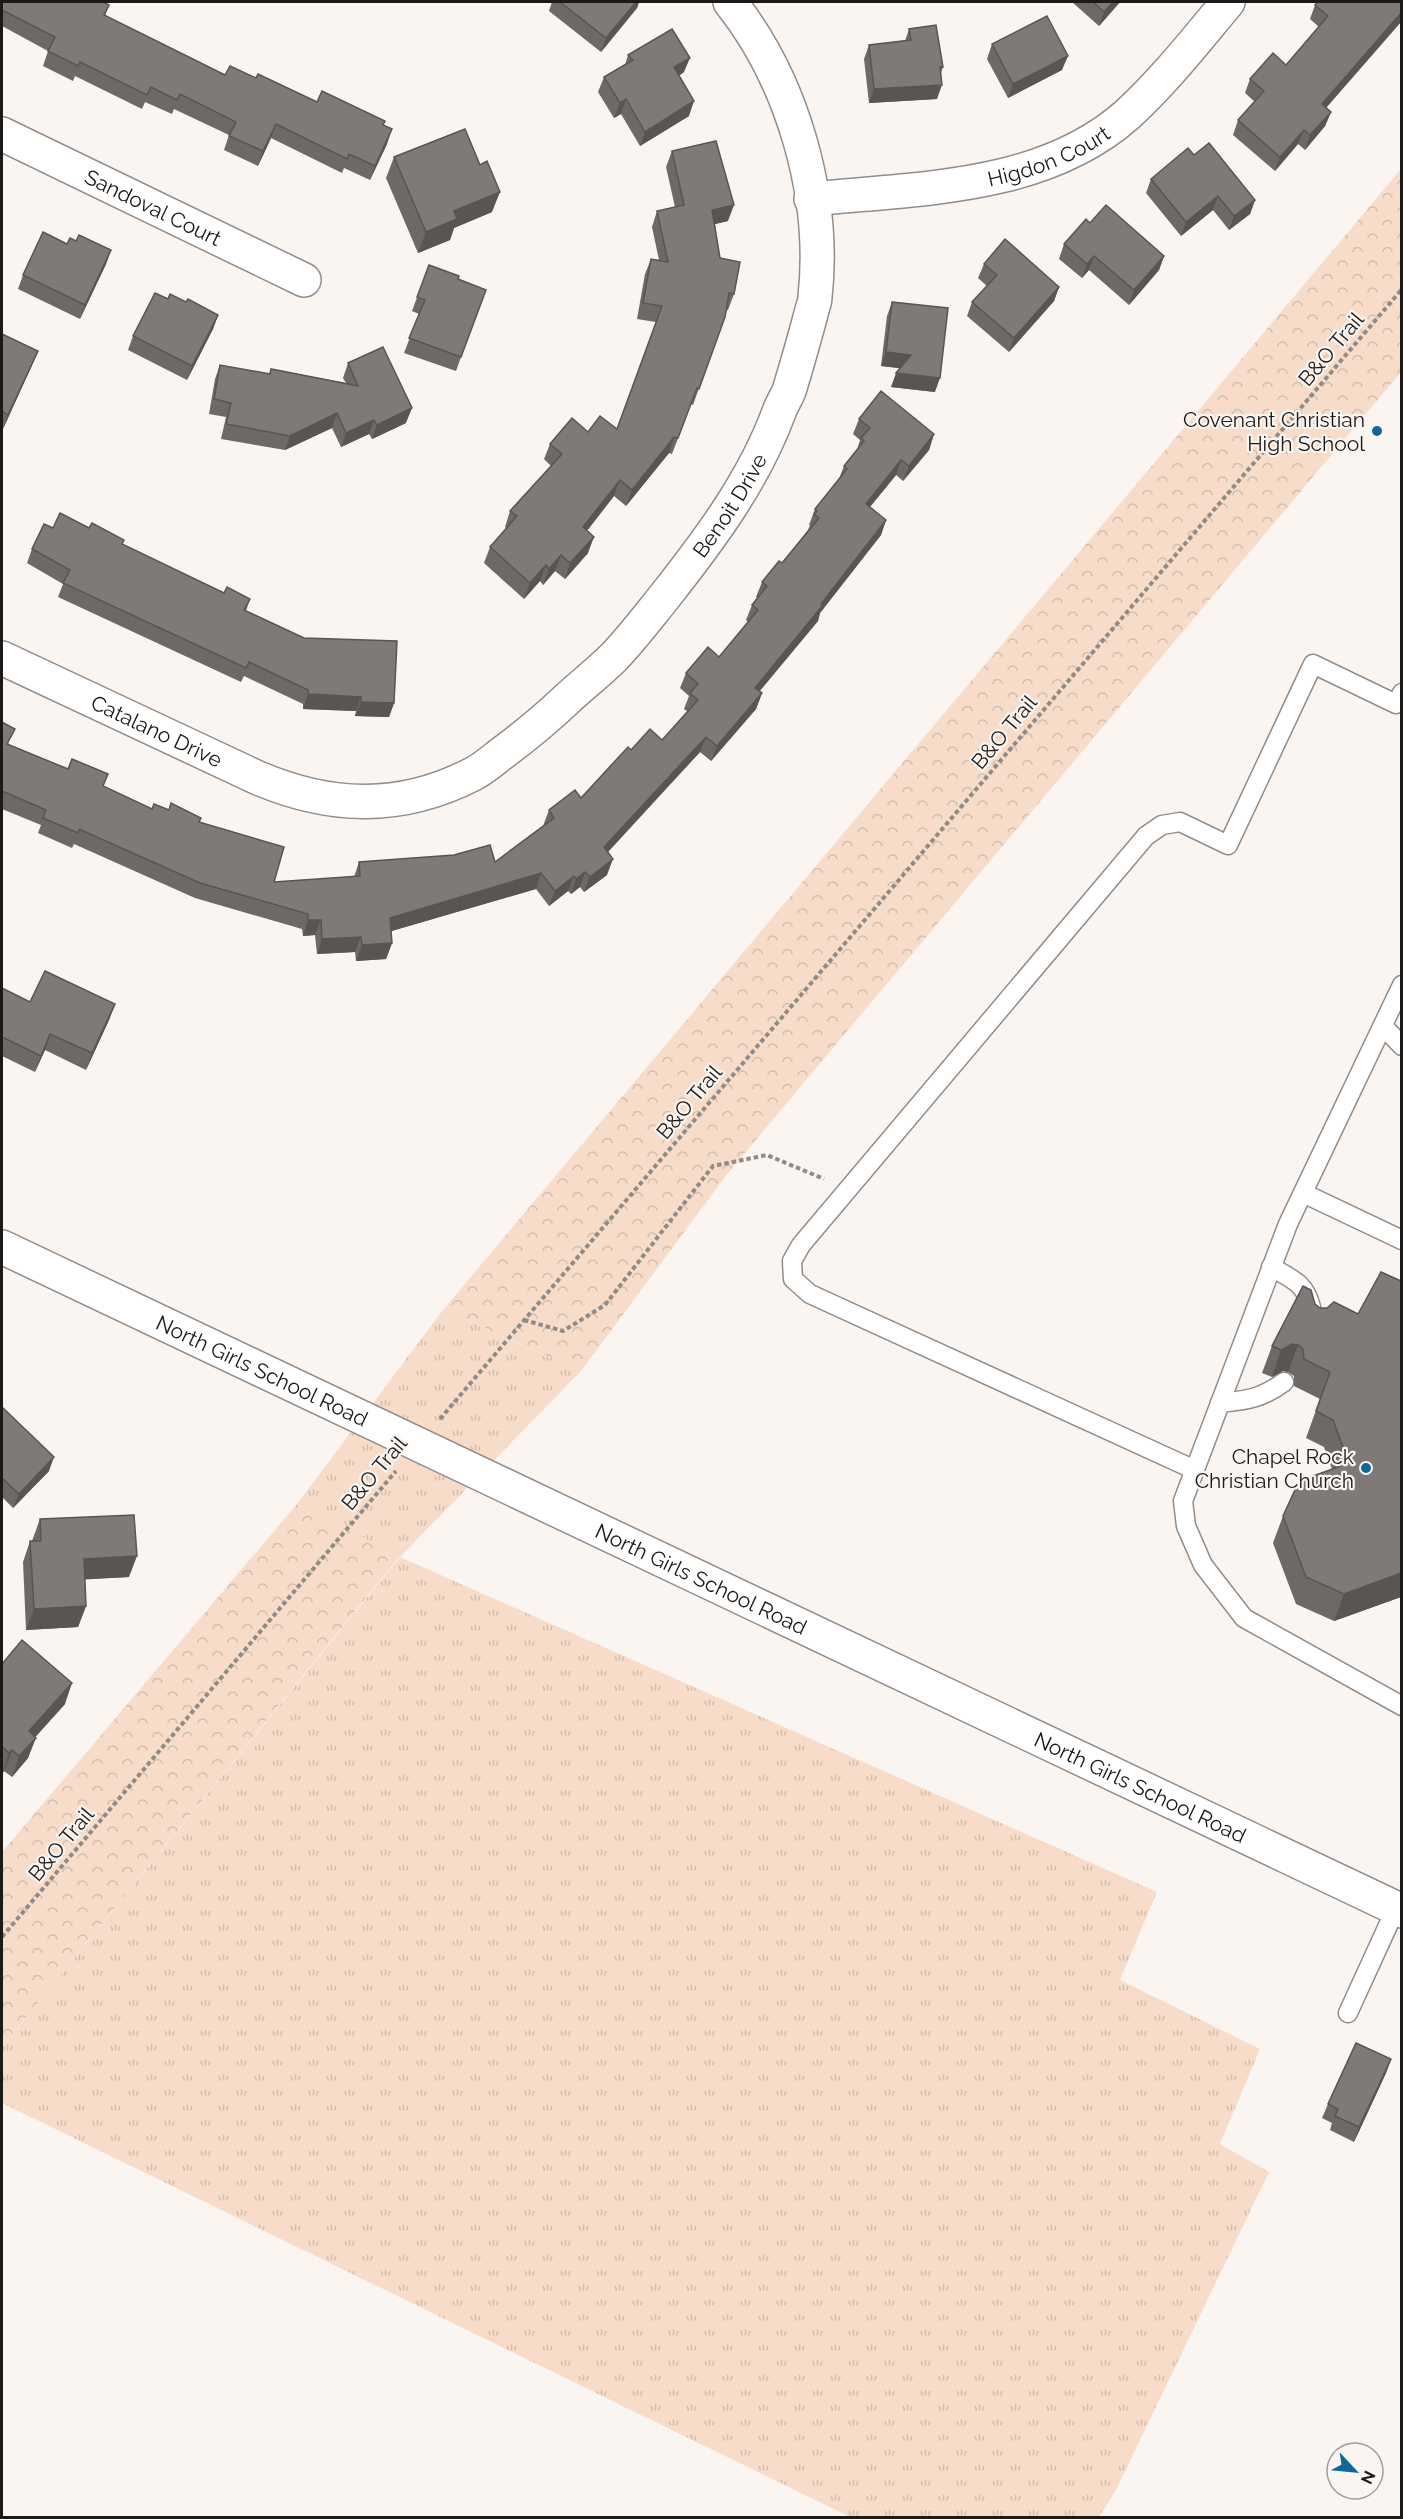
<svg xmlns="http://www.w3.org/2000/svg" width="1403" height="2519" font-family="Raleway,sans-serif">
<defs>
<pattern id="grass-tufts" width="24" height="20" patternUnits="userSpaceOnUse" patternTransform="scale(1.5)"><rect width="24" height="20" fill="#f7ddc9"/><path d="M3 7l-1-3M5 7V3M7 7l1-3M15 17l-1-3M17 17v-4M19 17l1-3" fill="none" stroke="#d3bdac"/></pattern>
<pattern id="forest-crowns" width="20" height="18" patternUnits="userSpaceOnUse" patternTransform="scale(1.5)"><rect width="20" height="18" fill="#f7ddc9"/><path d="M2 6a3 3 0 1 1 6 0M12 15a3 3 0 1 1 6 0" fill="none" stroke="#d3bdac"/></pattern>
</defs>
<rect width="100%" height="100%" fill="#fbf5f2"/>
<!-- grass -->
<polygon fill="url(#grass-tufts)" points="443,1310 581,1371 400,1557 1157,1892 1120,1980 1260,2049 1220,2144 1269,2172 1116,2490 1099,2517 850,2517 2,2103 2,2047 400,1557 297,1504"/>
<!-- forest -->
<g fill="url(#forest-crowns)">
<polygon points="1401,169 1401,372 728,1173 581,1371 443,1310"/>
<polygon points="297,1504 400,1556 2,2047 2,1852"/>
</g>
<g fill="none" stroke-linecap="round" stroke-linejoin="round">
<defs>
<g id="service">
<polyline points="1402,985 1288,1224 1183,1501 1186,1526 1203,1565 1244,1618 1402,1706"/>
<polyline points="1383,1026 1402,1046"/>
<polyline points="1303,1193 1402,1240"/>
<path d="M1271,1267C1292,1279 1305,1283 1311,1307"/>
<path d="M1220,1403C1247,1400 1261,1399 1284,1382"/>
<polyline points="1195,1470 810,1294 793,1279 792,1261 801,1245 1146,836 1162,825 1180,822 1228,845 1313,664 1396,704 1402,693"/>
<polyline points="1348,2013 1396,1908"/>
</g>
<g id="minor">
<path id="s1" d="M2,134L304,280"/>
<path id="s2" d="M811,199C918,188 1043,190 1128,114C1165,80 1196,40 1228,2"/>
<path id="s3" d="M2,658L258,778C331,809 401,811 473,774C483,769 492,761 501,754C524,737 546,719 567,699C582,685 599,672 614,657C632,638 648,617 665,596C710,539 754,480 779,412C782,404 786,398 789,391C797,365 804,340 811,314C812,308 815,303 815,297C826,197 793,81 730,2"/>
</g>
<g id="secondary">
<path id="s4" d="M2,1247L1402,1911"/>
</g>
</defs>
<!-- service casing -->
<use href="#service" stroke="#928d8a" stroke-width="21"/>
<!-- minor casing -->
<use href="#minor" stroke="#928d8a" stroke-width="36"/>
<!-- secondary casing -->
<use href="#secondary" stroke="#928d8a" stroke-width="36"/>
<!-- path -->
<g stroke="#8f8b89" stroke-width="4" stroke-dasharray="4.5 3" stroke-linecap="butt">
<polyline points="524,1320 563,1331 605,1305 713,1166 767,1155 824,1179"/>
<polyline points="440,1419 1402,289"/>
<polyline points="2,1937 396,1471"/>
</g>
<!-- service -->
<use href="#service" stroke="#fff" stroke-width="18"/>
<!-- minor -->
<use href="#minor" stroke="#fff" stroke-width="33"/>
<!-- secondary -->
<use href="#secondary" stroke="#fff" stroke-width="33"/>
</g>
<!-- wall -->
<g fill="#6d6966">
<polygon points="2,2 109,5 105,16 225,75 256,78 317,102 383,125 387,144 370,180 344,168 342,173 271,138 258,166 224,150 229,135 174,109 172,114 145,102 142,109 75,76 73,81 43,66 48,51 2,26"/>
<polygon points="552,2 639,2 637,8 601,52 549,11"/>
<polygon points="1072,2 1120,2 1099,26"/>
<polygon points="1401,2 1401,24 1400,23 1326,108 1331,112 1325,126 1305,150 1298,144 1275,171 1233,135 1238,120 1255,102 1245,93 1250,79 1286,65 1319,27 1310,19 1315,5"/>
<polygon points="909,29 943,67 941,73 937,99 869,103 864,59 869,45 905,41"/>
<polygon points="992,44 1062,70 1008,98 987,59"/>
<polygon points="628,55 684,72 679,76 689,116 640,146 621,114 614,118 598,92 604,77 625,65"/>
<polygon points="672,151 728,221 715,224 720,258 734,294 728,310 727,310 693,405 691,404 672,454 669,453 626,506 614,496 587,531 588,553 565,579 555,571 543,585 540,581 524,599 484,563 490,547 506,528 505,527 510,511 551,466 544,459 550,444 588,432 617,429 656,322 637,319 645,274 651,259 659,260 652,227 657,211 675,207 666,167"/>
<polygon points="1194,155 1255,200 1250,214 1229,230 1213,210 1181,236 1146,193 1151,179"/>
<polygon points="394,157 492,212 454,228 450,240 418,253 386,178"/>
<polygon points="1090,223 1164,256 1159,270 1129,305 1089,270 1082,278 1059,259 1064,244"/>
<polygon points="76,241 111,250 106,264 80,319 18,289 23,275 67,244"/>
<polygon points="984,264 1059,287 1054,301 1009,352 967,316 972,302 987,286 978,278"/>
<polygon points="429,265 458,279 461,357 456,371 404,353 419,314 412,311"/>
<polygon points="168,299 186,302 218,315 213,329 187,380 128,350 133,336"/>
<polygon points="892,302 935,392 891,387 900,368 881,366 887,316"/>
<polygon points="2,334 32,365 3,429 2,428"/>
<polygon points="348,363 406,423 372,439 369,434 341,447 332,428 285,450 221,439 226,417 209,414 215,379 220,365 269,374 271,369 346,383 343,378"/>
<polygon points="859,419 934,434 929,450 903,481 896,475 870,507 886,520 881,535 820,613 818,621 759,691 762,693 756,709 711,761 700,752 607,852 607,875 584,892 580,887 571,894 568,891 549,906 536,889 391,931 392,943 386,959 356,961 355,952 317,954 315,935 303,936 302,929 195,898 74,844 72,848 38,833 41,825 2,809 2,722 9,745 103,786 152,809 169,810 199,822 274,882 354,877 359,862 495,862 543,826 549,810 581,798 631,750 662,740 688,712 684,709 689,696 680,688 686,673 719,657 748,622 746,620 752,605 757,598 756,597 762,582 782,563 808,530 810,525 809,525 815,509 839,479 844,466 857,450 860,440 853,434"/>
<polygon points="53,528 89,528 224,593 250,599 246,611 394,703 389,717 355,716 356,711 303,709 303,704 244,676 241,682 58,597 63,584 27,563 32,549"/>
<polygon points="2,988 30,1002 115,1004 109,1020 86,1070 45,1050 35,1072 2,1056"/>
<polygon points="1401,1281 1401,1597 1334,1621 1296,1604 1273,1543 1283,1516 1332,1469 1324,1447 1306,1438 1320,1399 1294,1386 1294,1376 1288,1372 1283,1371 1272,1377 1262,1373 1272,1346 1315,1304 1320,1308 1358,1314"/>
<polygon points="2,1407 49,1471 13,1508 2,1497"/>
<polygon points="40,1519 129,1577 85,1579 86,1606 78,1627 26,1630 23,1562 30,1541 32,1541"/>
<polygon points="2,1664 65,1704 35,1737 28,1758 12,1777 4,1771 2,1774"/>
<polygon points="1391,2059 1386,2073 1354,2142 1330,2130 1332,2123 1322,2118 1328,2104"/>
</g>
<!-- shaded-wall -->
<g fill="#595553">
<polygon points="636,2 639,2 637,8 601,52 606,38"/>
<polygon points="1113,2 1120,2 1099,26 1104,12"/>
<polygon points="1401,13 1401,20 1400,23 1317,118 1322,104"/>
<polygon points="1068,56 1062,70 1008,98 1013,84"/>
<polygon points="690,58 684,72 669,82 674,67"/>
<polygon points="942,85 937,99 869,103 874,89"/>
<polygon points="626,99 621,114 614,118 620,103"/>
<polygon points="694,101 689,116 640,146 645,132"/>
<polygon points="1331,112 1325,126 1305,150 1310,135"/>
<polygon points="276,124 271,138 258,166 263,151"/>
<polygon points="392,129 387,144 370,180 375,166"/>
<polygon points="1304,130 1298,144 1275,171 1280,157"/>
<polygon points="500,192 492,212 454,228 450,240 418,253 426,232 454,211"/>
<polygon points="1218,196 1213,210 1181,236 1186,222"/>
<polygon points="1255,200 1250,214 1229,230 1234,216"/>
<polygon points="734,205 728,221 707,226 712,210"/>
<polygon points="111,250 106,264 80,319 85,305"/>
<polygon points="1094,256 1089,270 1082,278 1087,264"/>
<polygon points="1164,256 1159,270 1129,305 1134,290"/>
<polygon points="1059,287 1054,301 1009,352 1014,338"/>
<polygon points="218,315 213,329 187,380 192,366"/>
<polygon points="38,351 32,365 3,429 8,415"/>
<polygon points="886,352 911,355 906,369 881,366"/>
<polygon points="896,373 940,378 935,392 891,387"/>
<polygon points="412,408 406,423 372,439 377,425"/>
<polygon points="337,413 332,428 285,450 290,436"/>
<polygon points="374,420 369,434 341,447 346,433"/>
<polygon points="934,434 929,450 903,481 909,466"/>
<polygon points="674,437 669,453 626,506 632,490"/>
<polygon points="901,460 896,475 860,519 866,504"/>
<polygon points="620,480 614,496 577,543 583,527"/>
<polygon points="886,520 881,535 820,613 818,621 750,703 755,688"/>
<polygon points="594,537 588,553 565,579 570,563"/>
<polygon points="561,555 555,571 543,585 549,569"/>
<polygon points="546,565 540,581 524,599 530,583"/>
<polygon points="762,693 756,709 711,761 717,746"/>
<polygon points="308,694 361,697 356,711 303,709"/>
<polygon points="361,702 394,703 389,717 355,716"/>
<polygon points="706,737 700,752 598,863 604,847"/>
<polygon points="613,859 607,875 584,892 590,877"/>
<polygon points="585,872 580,887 571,894 576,879"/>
<polygon points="541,873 536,889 385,933 390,918"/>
<polygon points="574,876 568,891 549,906 555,891"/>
<polygon points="308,920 321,920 315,935 303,936"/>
<polygon points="361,937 355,952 317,954 322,939"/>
<polygon points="392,943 386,959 356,961 362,945"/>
<polygon points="115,1004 109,1020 86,1070 92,1053"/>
<polygon points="50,1034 45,1050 35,1072 41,1056"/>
<polygon points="1292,1344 1298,1345 1288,1372 1283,1371 1272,1377 1281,1350"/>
<polygon points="54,1457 49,1471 13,1508 19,1494"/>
<polygon points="137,1556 129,1577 76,1580 84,1559"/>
<polygon points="1401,1573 1401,1597 1334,1621 1344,1594"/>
<polygon points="86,1606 78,1627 26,1630 34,1609"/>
<polygon points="72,1683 65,1704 22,1752 29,1731"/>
<polygon points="36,1738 28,1758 12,1777 19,1756"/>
<polygon points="12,1750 4,1771 2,1774 9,1753"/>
<polygon points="1391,2059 1386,2073 1354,2142 1359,2127"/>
</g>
<!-- building -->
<g fill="#7f7a77" stroke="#595553" stroke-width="1.5">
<polygon points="2,2 103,2 109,5 104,15 225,75 230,66 256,78 258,74 317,102 322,91 385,121 383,125 392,129 375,166 349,154 347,159 276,124 263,151 229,136 236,122 180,94 177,100 151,87 147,95 80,62 78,66 48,51 55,37 2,10"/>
<polygon points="560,2 636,2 606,38"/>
<polygon points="1093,2 1113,2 1104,12"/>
<polygon points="1318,2 1401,2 1401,13 1322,104 1331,112 1310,135 1304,130 1280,157 1238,120 1264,91 1250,79 1273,53 1286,65 1328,16 1315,5"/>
<polygon points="1047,16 1068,56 1013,84 992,44"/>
<polygon points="936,25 943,67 940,67 942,85 874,89 869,45 911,40 909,29"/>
<polygon points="672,29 690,58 674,67 694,101 645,132 626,99 620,103 604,77 633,60 628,55"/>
<polygon points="465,129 480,165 487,161 500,192 454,211 457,219 426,232 394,157"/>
<polygon points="716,141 734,205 712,210 720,258 740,262 734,294 729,293 725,317 699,389 697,388 678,438 674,437 632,490 620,480 583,527 594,537 570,563 561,555 549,569 546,565 530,583 490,547 517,516 510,511 562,454 550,444 572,418 588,432 600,416 617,429 662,306 643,303 651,259 668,262 657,211 684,205 672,151"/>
<polygon points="1209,143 1255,200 1234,216 1218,196 1186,222 1151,179 1188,148 1194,155"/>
<polygon points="1106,205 1164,256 1134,290 1094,256 1087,264 1064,244 1086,219 1090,223"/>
<polygon points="43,232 67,244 70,238 76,241 79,235 111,250 85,305 23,275"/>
<polygon points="1005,239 1059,287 1014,338 972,302 997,275 984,264"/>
<polygon points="429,265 459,276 458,279 486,290 461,357 409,338 425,300 417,297"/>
<polygon points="155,293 168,299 170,294 186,302 188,299 218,315 192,366 133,336"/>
<polygon points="892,302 948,308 940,378 896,373 911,355 886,352"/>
<polygon points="2,334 38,351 8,415 2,411"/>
<polygon points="383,347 412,408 377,425 374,420 346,433 337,413 290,436 226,424 231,403 214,399 220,365 270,374 271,369 358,386 348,363"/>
<polygon points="881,391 934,434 909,466 901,460 866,504 886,520 821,604 823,605 755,688 762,693 717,746 706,737 604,847 613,859 590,877 585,872 576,879 574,876 555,891 541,873 390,918 392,943 362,945 361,937 322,939 321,920 308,920 308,914 200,883 79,829 78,833 43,818 46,810 2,791 2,722 15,729 7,744 68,769 72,759 108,774 103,786 152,809 154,804 169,810 171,803 201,818 199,822 284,847 274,882 360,876 359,862 454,855 490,845 495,862 554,818 549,810 575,790 581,798 628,747 631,750 650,729 662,740 698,700 690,693 698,684 686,673 708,647 719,657 758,610 752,605 767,586 762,582 779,561 782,563 819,518 814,514 817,511 815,509 847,469 844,466 864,441 861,438 870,428 859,419"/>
<polygon points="60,513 89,528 92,523 124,540 122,544 224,593 227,587 250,599 244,610 304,638 397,641 394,703 361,702 361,697 308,694 308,690 249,662 246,668 63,583 70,570 32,549 44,524 53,528"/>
<polygon points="45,971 115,1004 92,1053 50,1034 41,1056 2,1037 2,988 30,1002"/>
<polygon points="1381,1272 1401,1281 1401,1573 1344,1594 1306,1577 1283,1516 1299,1481 1349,1463 1333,1420 1316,1411 1330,1372 1304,1359 1303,1349 1298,1345 1292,1344 1281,1350 1272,1346 1303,1286 1311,1290 1315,1304 1320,1308 1327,1308 1334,1302 1358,1314"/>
<polygon points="2,1407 54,1457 19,1494 2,1478"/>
<polygon points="134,1515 137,1556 84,1559 86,1606 34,1609 30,1541 41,1541 40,1519"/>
<polygon points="22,1640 72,1683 29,1731 36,1738 19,1756 12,1750 9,1753 2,1747 2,1664"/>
<polygon points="1356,2043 1391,2059 1359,2127 1335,2116 1338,2109 1328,2104"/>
</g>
<!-- markers -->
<g fill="#0f6898" stroke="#fbf5f2" stroke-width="2">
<circle cx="1377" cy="431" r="6"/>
<circle cx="1366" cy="1468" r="6"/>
</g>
<g text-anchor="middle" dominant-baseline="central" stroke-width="4.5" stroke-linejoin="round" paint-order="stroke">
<!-- street labels -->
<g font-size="21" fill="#1c1a19" stroke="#fbf5f2">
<text stroke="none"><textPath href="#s2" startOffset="243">Higdon Court</textPath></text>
<text stroke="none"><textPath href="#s1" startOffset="168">Sandoval Court</textPath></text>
<text transform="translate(1331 349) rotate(-50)">B&amp;O Trail</text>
<text stroke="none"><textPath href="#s3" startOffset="880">Benoit Drive</textPath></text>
<text stroke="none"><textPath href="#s3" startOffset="171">Catalano Drive</textPath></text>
<text transform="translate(1004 732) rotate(-50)">B&amp;O Trail</text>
<text transform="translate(689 1102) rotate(-50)">B&amp;O Trail</text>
<text stroke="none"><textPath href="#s4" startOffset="288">North Girls School Road</textPath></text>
<text transform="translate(374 1473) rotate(-50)">B&amp;O Trail</text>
<text stroke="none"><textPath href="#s4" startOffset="774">North Girls School Road</textPath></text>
<text stroke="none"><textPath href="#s4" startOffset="1260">North Girls School Road</textPath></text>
<text transform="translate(61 1844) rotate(-50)">B&amp;O Trail</text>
</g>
<!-- poi labels -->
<g font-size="21" fill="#1c1a19" stroke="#fbf5f2" text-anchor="end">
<text x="1365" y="419">Covenant Christian<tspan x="1365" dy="24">High School</tspan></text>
<text x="1354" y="1456">Chapel Rock<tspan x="1354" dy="24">Christian Church</tspan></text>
</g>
</g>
<!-- border -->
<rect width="1403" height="2519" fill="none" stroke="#1c1a19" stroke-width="6"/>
<!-- north arrow -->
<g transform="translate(1355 2471) rotate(116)"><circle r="28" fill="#fbf5f2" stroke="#a29d9b" stroke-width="1.5"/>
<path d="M0-4.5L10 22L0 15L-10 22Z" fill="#0f6898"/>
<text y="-9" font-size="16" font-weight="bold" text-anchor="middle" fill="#1c1a19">N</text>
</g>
</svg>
